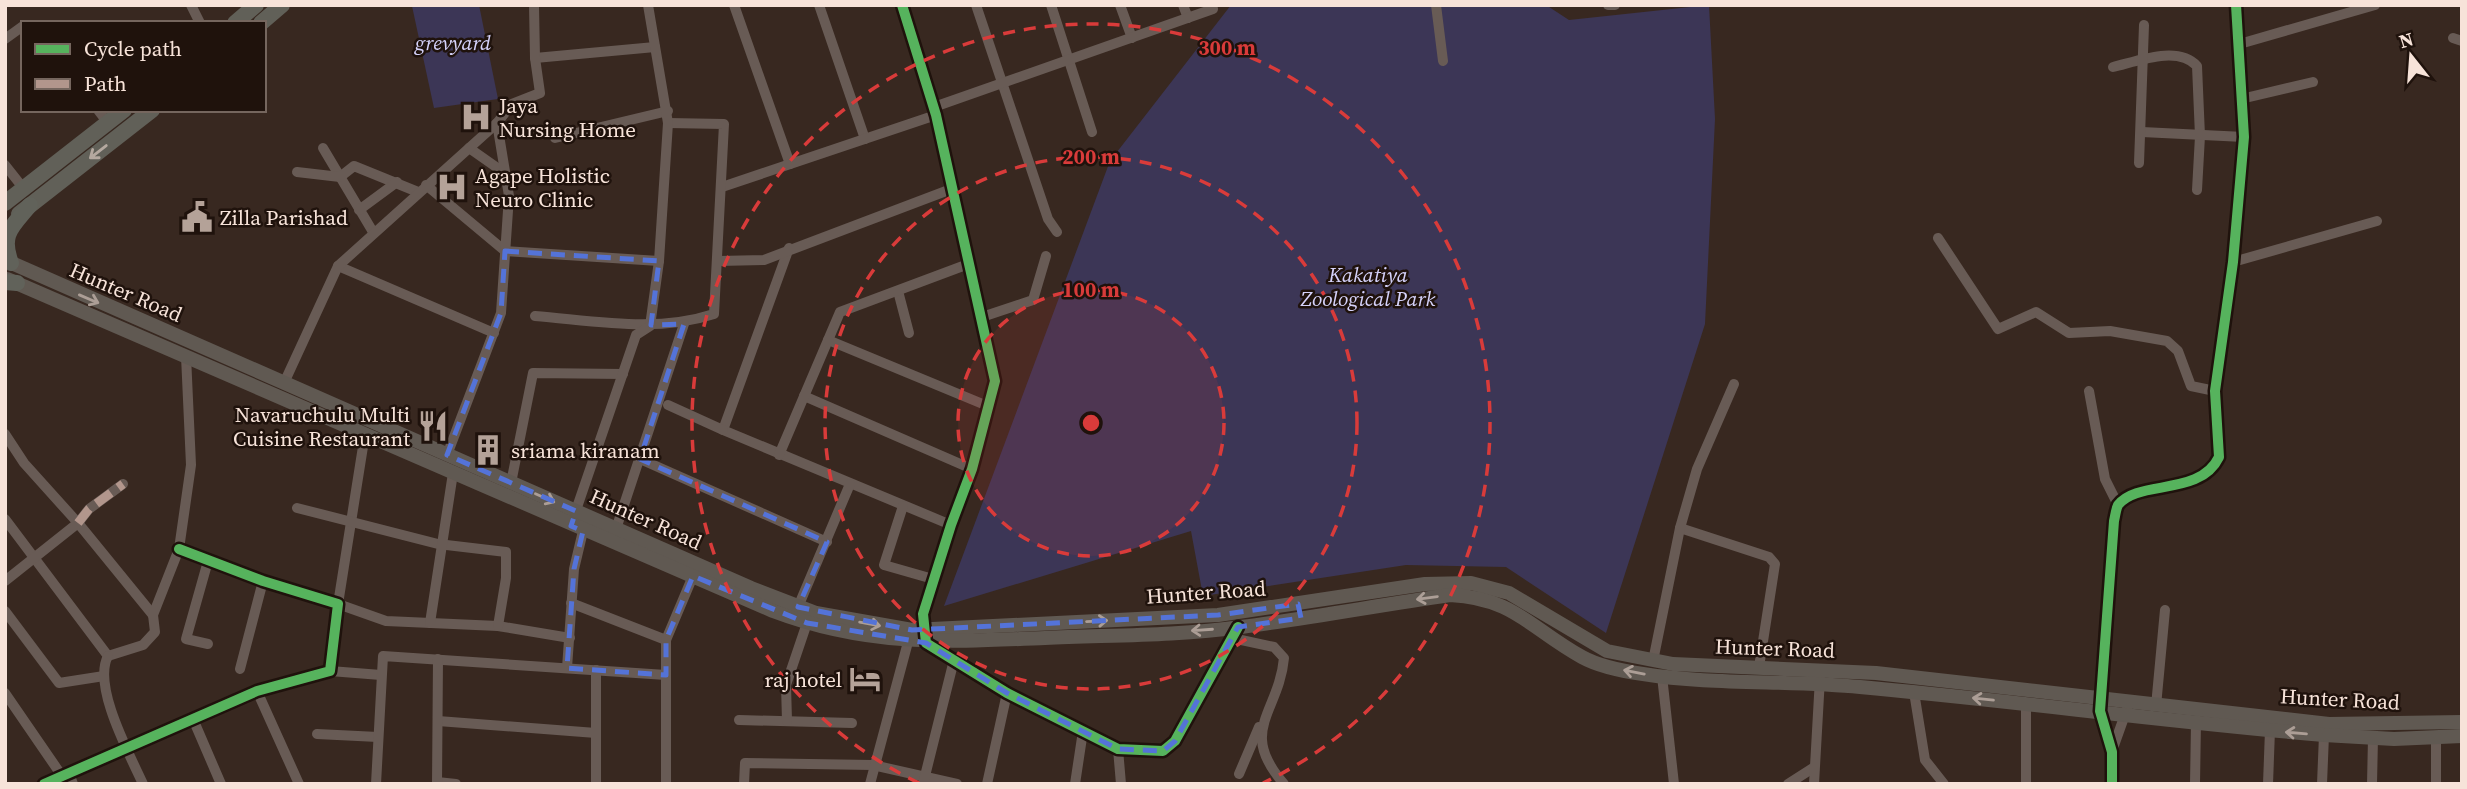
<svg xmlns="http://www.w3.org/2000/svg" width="2467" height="789" font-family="'Source Serif 4',serif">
<rect width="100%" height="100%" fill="#382820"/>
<!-- green -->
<g fill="#3c3656">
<polygon points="479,5 498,99 434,108 412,6"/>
<polygon points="1231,5 1546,5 1569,20 1709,5 1715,119 1705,324 1606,633 1506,567 1406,565 1203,596 1191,531 944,606 1110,161"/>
</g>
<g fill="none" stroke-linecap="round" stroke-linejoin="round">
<!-- minor -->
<g stroke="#685b55" stroke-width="10">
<polyline points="191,5 200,23"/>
<polyline points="734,5 790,164"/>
<polyline points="819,5 865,139"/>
<polyline points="976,5 1048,219 1057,232"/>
<polyline points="1051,5 1092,132"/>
<polyline points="1120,5 1132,38"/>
<polyline points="1183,5 1188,18"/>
<polyline points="1436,5 1443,61"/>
<polyline points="1608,5 1615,5"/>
<polyline points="2453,38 2462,41"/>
<polyline points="5,39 23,26"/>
<polyline points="2236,45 2375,5"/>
<polyline points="535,58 655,47"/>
<path d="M2113,67C2138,61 2178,45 2197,66L2200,136L2197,190"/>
<polyline points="2241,99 2313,82"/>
<polyline points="934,107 1213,9"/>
<polyline points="98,110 108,123"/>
<polyline points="2142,132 2244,137"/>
<polyline points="555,138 668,111"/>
<polyline points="323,148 373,232"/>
<polyline points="469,148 506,174"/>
<polyline points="2139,163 2144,25"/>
<polyline points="5,165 24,189"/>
<polyline points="297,172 340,177 354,166 418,192"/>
<polyline points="426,185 505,251 659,261"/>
<polyline points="722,187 936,115"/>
<polyline points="359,210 397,182"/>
<polyline points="1938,238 1998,329 2036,312 2069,333 2110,331 2167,341 2178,351 2191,386 2215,391"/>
<polyline points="789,248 723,430 951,525"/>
<polyline points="718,261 764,260 954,188"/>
<polyline points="2233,262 2377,221"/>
<polyline points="338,266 494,333"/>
<polyline points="898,291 909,333"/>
<path d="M535,316C596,321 656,333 714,314L724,124L668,123"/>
<polyline points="982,317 1033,300 1046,256"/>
<polyline points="828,340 990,407"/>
<polyline points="284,383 338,266 497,123 512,104 540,93 535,58 534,5"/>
<polyline points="2089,391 2105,479 2118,505"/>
<polyline points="804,396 972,469"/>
<polyline points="668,405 723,430"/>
<polyline points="5,434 24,463 78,523 89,509 123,484"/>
<polyline points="365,434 338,604 386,621 498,626 570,638"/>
<polyline points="447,455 501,313 509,196 497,123"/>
<polyline points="779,455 840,312 971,263"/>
<polyline points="640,459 827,542"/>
<polyline points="511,483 533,373 623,374"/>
<polyline points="903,506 884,565 933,579"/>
<polyline points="297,508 438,544 506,552 506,578 498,626"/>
<polyline points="574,516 636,335 650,326 659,261 668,123 648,5"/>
<polyline points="5,519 108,656"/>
<polyline points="1680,528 1769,557 1775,564 1759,667"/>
<polyline points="616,529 684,324"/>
<polyline points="208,561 186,639 208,644"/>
<polyline points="5,581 78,523 153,615"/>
<polyline points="571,603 666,640"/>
<polyline points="798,607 850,484"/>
<polyline points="5,611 59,683 104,676"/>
<polyline points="430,623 453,473"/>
<path d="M1232,638L1274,647L1284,658C1279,713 1237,730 1284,784"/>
<polyline points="926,643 1007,693 1118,749 1163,751 1175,741 1238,627"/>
<polyline points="108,656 143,645 155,632 153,615 179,549 191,465 186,356"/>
<path d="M108,656C92,686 130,755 143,784"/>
<polyline points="1653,661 1680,528 1697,469 1734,384"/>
<polyline points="567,668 574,569 583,531"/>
<polyline points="240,669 263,581"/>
<polyline points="330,671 381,675"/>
<polyline points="1662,676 1674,784"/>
<polyline points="257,691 299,784"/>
<polyline points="1914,692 1925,760 1944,784"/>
<polyline points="5,693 62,776"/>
<polyline points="2026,703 2026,784"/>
<polyline points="2156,706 2165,610"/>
<polyline points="193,719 221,784"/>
<polyline points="739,720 852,723"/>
<polyline points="438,721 596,733"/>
<polyline points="787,721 786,685 807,623"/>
<polyline points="317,734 378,737"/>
<polyline points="1118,749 1121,784"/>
<polyline points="2112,751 2127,709"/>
<polyline points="69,773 73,784"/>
<polyline points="1239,774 1259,727"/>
<polyline points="437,782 456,784"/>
<polyline points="44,784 257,691 330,671 338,604 263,581 179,549"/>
<polyline points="376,784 383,656 666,675"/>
<polyline points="437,784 438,659"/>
<polyline points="596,784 596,670"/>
<polyline points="666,784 666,640 693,576"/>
<polyline points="744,784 745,763 873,765 957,784"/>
<polyline points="870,784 908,642"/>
<polyline points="923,784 954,660"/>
<polyline points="987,784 1007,693"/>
<polyline points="1075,784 1083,731"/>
<polyline points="1788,784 1813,768"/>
<polyline points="1814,784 1820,678"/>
<path d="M2112,784V752L2100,711L2114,521C2115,517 2116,509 2118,505C2138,479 2200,497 2219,457L2215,391L2233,262L2244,137L2236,5"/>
<polyline points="2195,784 2196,721"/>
<polyline points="2268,784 2270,730"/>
<polyline points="2322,784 2324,735"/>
<polyline points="2372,784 2373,738"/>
<polyline points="2436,784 2436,736"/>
</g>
<!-- tertiary -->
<polyline stroke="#685b55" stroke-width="12" points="902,5 936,115 995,381 972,469 951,525 923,614 925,639"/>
<!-- secondary -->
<g stroke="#605952" stroke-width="14">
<polyline points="5,260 751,588 816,613 912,630 1218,615 1425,584 1471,583 1509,593 1607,651 1673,664 1876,673 2329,724 2462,722"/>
<path d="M7,279L773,611C868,647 947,642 1045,638C1110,635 1176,636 1241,627C1311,618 1380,605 1450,595C1514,598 1531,629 1582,657C1600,667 1622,671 1643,674C1711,685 1789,680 1860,687C2015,701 2169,722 2324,735L2394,739L2462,736"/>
</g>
<!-- primary -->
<g stroke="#616058" stroke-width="16">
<polyline points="235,23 256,5"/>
<polyline points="261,23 282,5"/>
<polyline points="5,203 124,110"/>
<polyline points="19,214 152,110"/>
</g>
<!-- trunk -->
<g stroke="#61625a" stroke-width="16">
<path d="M11,263C0,234 12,227 30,205"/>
<polyline points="5,282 17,283"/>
</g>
<!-- quiet -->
<polyline stroke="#b2968c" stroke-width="9" stroke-dasharray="18 9" stroke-linecap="butt" points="78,523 89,509 123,484"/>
<defs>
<g id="cycleway">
<polyline points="902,5 936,115 995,381 972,469 951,525 923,614 926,643 1007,693 1118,749 1163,751 1175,741 1238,627"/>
<polyline points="44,784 257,691 330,671 338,604 263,581 179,549"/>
<path d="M2112,784V752L2100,711L2114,521C2115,517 2116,509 2118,505C2138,479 2200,497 2219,457L2215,391L2233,262L2244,137L2236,5"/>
</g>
</defs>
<!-- cycleway casing -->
<use href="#cycleway" stroke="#1f120c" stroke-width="15"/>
<!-- cycleway -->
<use href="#cycleway" stroke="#56b35d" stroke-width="10"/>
</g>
<!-- one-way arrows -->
<defs><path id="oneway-shaft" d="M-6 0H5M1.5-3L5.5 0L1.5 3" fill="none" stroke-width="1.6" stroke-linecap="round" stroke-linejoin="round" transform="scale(1.75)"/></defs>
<use stroke="#b4a89f" href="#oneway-shaft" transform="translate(98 152) rotate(142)"/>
<g stroke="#ac9e96">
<use href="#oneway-shaft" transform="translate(89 299) rotate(23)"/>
<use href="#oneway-shaft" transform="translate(545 498) rotate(24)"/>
<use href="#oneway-shaft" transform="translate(1427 598) rotate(172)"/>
<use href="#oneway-shaft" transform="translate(1097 621) rotate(-3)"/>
<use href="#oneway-shaft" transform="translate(870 624) rotate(10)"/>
<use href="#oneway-shaft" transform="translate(1202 630) rotate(176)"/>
<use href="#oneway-shaft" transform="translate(1634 672) rotate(-169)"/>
<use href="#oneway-shaft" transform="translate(1983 699) rotate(-174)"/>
<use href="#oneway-shaft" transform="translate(2296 733) rotate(-175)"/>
</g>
<!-- marked area -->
<path fill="none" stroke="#5473d8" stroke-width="5" stroke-dasharray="14 9" stroke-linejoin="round" d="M505,251L659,261L651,325L684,324L640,459L827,542L798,607L912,630L1218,615L1298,604L1301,618L1238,627L1175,741L1163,751L1118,749L1007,693L926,643L807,623L693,576L666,640V675L567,668L574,569L583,531L571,526L576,511L447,455L501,313Z"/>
<!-- distance rings -->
<circle cx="1091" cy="423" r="133" fill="#d93b3a" fill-opacity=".12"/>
<g fill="none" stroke="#d93b3a" stroke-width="3.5" stroke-dasharray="12 9">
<circle cx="1091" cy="423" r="133"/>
<circle cx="1091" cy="423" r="266"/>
<path d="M919 783A399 399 0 1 1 1263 783"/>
</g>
<!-- icons -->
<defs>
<symbol id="hospital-bare" viewBox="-9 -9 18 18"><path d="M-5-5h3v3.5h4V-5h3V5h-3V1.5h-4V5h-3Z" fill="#b4a298" stroke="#1f120c" stroke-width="2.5" paint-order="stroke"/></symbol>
<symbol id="civic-bare" viewBox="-9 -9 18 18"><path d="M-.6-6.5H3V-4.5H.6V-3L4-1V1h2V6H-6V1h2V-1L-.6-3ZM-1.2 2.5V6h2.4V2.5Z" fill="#b4a298" stroke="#1f120c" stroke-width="2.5" paint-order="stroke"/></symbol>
<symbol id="restaurant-bare" viewBox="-9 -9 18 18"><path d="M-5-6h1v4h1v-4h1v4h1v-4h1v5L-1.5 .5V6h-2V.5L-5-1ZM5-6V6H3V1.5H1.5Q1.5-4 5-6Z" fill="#b4a298" stroke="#1f120c" stroke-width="2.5" paint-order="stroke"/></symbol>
<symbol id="building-bare" viewBox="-9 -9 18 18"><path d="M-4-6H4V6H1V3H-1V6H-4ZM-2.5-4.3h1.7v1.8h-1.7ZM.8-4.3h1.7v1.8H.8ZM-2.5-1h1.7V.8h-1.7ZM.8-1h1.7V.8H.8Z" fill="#b4a298" stroke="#1f120c" stroke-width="2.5" paint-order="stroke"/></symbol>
<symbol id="hotel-bare" viewBox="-9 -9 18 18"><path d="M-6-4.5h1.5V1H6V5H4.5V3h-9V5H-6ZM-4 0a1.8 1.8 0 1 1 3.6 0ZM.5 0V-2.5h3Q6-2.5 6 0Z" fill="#b4a298" stroke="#1f120c" stroke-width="2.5" paint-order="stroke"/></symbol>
</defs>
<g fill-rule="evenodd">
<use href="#hospital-bare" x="454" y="95" width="44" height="44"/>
<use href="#hospital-bare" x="430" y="165" width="44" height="44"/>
<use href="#civic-bare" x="175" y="195" width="44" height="44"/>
<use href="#restaurant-bare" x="411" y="404" width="44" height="44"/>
<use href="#building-bare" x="466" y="428" width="44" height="44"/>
<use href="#hotel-bare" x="843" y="657" width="44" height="44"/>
</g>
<g text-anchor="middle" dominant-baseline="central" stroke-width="5" stroke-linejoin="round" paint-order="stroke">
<!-- park labels -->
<g font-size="21" font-style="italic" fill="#d5d2fa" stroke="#1f120c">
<text x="453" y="42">grevyard</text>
<text x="1368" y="274">Kakatiya<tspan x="1368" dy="24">Zoological Park</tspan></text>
</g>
<!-- poi labels -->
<g font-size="21" fill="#f7e3d9" stroke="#1f120c" text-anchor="start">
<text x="499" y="105">Jaya<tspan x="499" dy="24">Nursing Home</tspan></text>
<text x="475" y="175">Agape Holistic<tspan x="475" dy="24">Neuro Clinic</tspan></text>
<text x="220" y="217">Zilla Parishad</text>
<text x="410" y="414" text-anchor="end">Navaruchulu Multi<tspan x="410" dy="24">Cuisine Restaurant</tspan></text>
<text x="511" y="450">sriama kiranam</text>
<text x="842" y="679" text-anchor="end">raj hotel</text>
</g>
<!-- street labels -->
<g font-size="21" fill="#f7e3d9" stroke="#1f120c">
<text transform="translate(126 292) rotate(23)">Hunter Road</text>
<text transform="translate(646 519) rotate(24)">Hunter Road</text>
<text transform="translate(1206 592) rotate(-4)">Hunter Road</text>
<text transform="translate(1775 648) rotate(2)">Hunter Road</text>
<text transform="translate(2340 699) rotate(3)">Hunter Road</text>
</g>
</g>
<circle cx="1091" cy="423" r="10" fill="#d93b3a" stroke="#1f120c" stroke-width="3.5"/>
<g font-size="21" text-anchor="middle" font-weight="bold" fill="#d93b3a" stroke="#1f120c" stroke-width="5" stroke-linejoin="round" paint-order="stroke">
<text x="1227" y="55">300 m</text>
<text x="1091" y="164">200 m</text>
<text x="1091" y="297">100 m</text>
</g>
<!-- border -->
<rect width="2467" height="789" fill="none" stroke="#f7e3d9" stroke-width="14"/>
<!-- legend -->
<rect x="21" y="21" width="245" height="91" fill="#1f120c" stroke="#75665e" stroke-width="2"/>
<rect x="35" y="44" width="35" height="10" fill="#56b35d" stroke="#75665e" stroke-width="2"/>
<text x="84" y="56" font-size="21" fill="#f7e3d9">Cycle path</text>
<rect x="35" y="79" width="35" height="10" fill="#b2968c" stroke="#75665e" stroke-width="2"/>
<text x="84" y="91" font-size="21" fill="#f7e3d9">Path</text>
<!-- north arrow -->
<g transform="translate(2411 56) rotate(343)" stroke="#1f120c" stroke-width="5" paint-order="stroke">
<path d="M0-5L12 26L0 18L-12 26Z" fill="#f7e3d9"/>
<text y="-10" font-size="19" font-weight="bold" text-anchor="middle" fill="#f7e3d9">N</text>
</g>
</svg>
